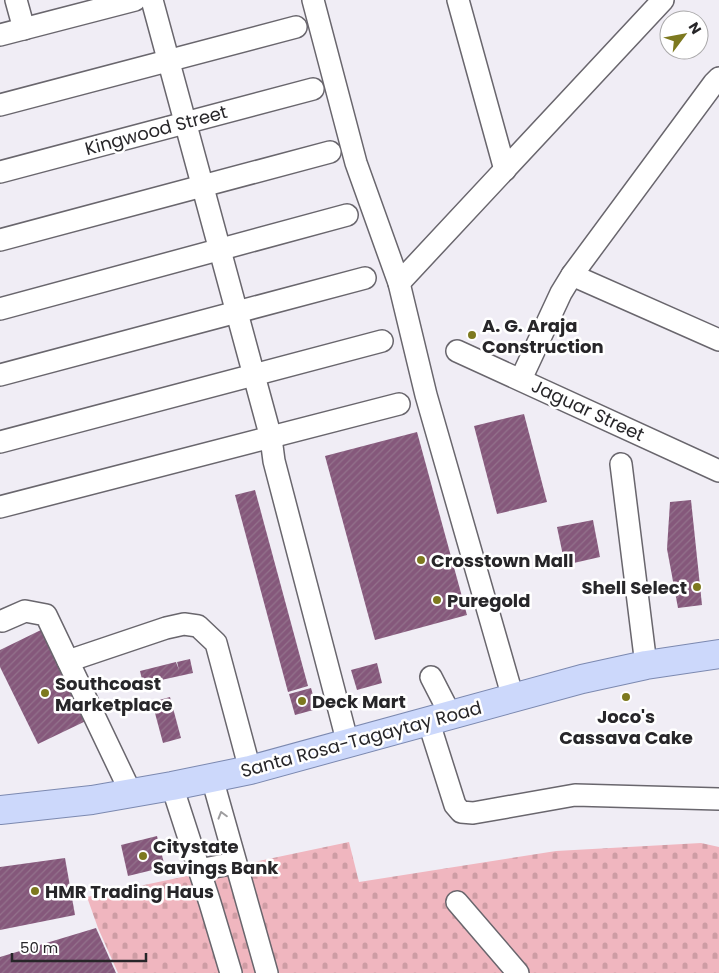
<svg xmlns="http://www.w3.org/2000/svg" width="719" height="973" font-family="Poppins,sans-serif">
<defs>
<pattern id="cemetery-stones" width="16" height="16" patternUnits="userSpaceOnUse" patternTransform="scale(1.25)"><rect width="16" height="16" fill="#f0b6bf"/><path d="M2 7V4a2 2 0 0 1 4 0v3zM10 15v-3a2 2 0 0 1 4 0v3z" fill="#ce9ca4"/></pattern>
<pattern id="building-hatch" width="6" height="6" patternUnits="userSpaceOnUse" patternTransform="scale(1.25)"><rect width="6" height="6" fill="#85587b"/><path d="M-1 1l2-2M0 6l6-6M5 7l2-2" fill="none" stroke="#93728c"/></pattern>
</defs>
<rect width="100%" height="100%" fill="#f0edf5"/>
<!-- cemetery -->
<polygon fill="url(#cemetery-stones)" points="349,842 359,882 556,851 701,843 719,847 719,973 118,973 98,928 87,897"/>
<!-- building -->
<g fill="url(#building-hatch)">
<polygon points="524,414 547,502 497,514 474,426"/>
<polygon points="417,432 467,615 375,640 325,456"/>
<polygon points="255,490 308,686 288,692 235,495"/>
<polygon points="691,500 702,605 678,608 667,549 670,502"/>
<polygon points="593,520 600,557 565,565 557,527"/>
<polygon points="45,628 90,719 38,744 0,667 0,650"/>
<polygon points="190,659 193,673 143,684 140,671 176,662 179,670 177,662"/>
<polygon points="377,663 382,683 357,690 351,670"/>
<polygon points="311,688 317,709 295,715 289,694"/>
<polygon points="170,697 181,738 163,743 152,702"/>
<polygon points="157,836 165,867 128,876 121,845"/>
<polygon points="65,858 75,915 0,930 0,867"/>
<polygon points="96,928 116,973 0,973 0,957"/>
</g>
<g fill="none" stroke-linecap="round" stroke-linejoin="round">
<defs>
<g id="minor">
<polyline points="16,0 24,29"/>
<polyline points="152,0 271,438 274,461 348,744"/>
<polyline points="313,0 356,163 399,283 426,395 513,698"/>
<polyline points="458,0 505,170"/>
<polyline points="0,35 135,0"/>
<polyline points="0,105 296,27"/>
<polyline points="0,172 313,89"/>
<polyline points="0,240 330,152"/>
<polyline points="572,275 719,340"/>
<polyline points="399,283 663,0"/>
<polyline points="0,309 347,215"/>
<polyline points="457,351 719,471"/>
<polyline points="0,375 365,278"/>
<polyline points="521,379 561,293 572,275 714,83 719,78"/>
<polyline points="0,442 382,341"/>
<polyline points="621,464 646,665"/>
<polyline points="0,507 399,404"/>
<polyline points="2,621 25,611 46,615 131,793"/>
<polyline points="68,661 166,628 184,624 198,626 216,643 250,770"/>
<polyline points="431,677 450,714"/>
<polyline points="428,720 455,805 461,812 473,813 575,795 719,799"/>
<polyline points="212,778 267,973"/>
<polyline points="172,786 210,903 231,973"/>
<polyline points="199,870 235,863"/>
<polyline points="457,902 518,973"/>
</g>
<polyline id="major" points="0,810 92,800 172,786 250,770 582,679 646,665 719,654"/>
</defs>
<!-- minor casing -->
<use href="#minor" stroke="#69666d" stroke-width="24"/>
<!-- major casing -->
<use href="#major" stroke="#7c89b0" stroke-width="30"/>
<!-- minor -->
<use href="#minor" stroke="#fff" stroke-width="21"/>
<!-- major -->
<use href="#major" stroke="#ccd8fb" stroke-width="28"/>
</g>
<!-- one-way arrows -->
<defs><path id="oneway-chevron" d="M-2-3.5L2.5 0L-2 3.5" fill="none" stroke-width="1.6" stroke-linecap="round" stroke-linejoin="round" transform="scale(1.25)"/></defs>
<use stroke="#9e9d9f" href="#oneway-chevron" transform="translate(222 815) rotate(-106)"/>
<!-- markers -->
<g fill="#7d791f" stroke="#fff" stroke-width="2">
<circle cx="472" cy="335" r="5"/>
<circle cx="421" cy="560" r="5"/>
<circle cx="697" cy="587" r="5"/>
<circle cx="437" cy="600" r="5"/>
<circle cx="45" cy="693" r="5"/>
<circle cx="626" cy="697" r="5"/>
<circle cx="302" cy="701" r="5"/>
<circle cx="143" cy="856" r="5"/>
<circle cx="35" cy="891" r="5"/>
</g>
<g text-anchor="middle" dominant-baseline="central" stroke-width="5" stroke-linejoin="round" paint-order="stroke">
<!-- street labels -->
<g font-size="18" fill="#272629" stroke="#fff">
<text transform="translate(156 130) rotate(-15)">Kingwood Street</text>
<text transform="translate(588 410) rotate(25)">Jaguar Street</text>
<text transform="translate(361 739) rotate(-15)">Santa Rosa-Tagaytay Road</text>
</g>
<!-- poi labels -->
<g font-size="18" font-weight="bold" fill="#272629" stroke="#fff" text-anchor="start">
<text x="482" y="325">A. G. Araja<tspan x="482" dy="21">Construction</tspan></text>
<text x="431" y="560">Crosstown Mall</text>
<text x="687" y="587" text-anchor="end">Shell Select</text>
<text x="447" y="600">Puregold</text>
<text x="55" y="683">Southcoast<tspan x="55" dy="21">Marketplace</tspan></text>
<text x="312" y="701">Deck Mart</text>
<text x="626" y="716" text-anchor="middle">Joco's<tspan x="626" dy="21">Cassava Cake</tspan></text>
<text x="153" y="846">Citystate<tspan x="153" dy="21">Savings Bank</tspan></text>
<text x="45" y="891">HMR Trading Haus</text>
</g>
</g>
<!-- north arrow -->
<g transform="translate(684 35) rotate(58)"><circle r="24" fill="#ffffff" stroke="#a9a8a9"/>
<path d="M0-4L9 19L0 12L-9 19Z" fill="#7d791f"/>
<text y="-8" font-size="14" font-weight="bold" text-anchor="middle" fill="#272629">N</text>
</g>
<!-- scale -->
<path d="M12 953v8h134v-8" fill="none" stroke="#272629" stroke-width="2.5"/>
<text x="20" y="953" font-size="15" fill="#272629" stroke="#ffffff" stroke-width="4" paint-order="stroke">50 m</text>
</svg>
